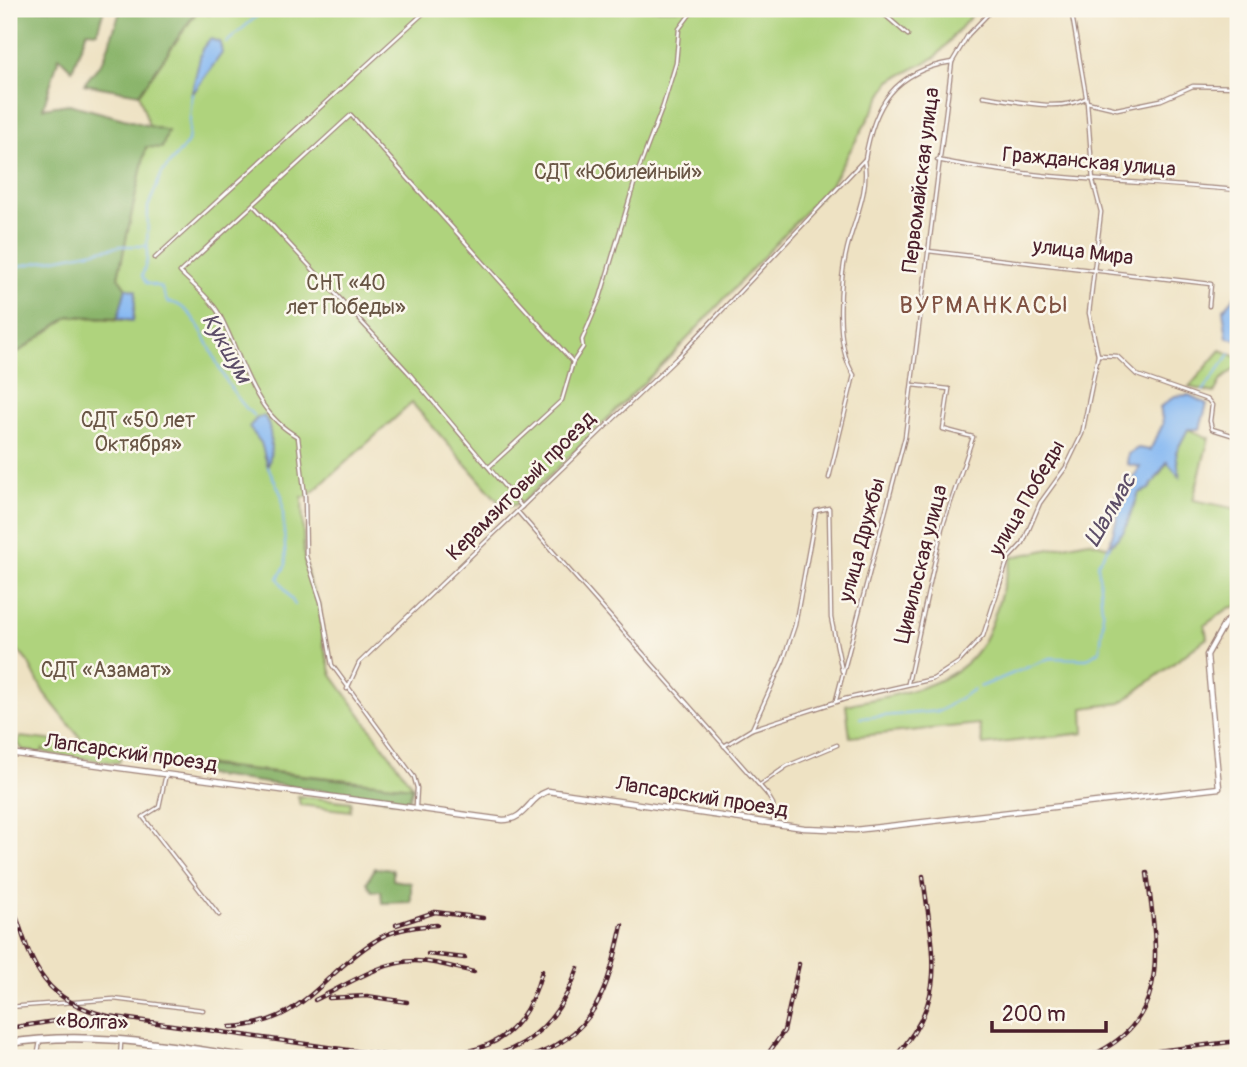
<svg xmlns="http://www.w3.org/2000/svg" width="1247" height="1067" font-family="Pangolin,sans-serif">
<rect width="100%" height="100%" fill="#fbf7ec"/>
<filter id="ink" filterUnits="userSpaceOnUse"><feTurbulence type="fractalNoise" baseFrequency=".0143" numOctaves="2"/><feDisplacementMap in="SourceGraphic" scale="14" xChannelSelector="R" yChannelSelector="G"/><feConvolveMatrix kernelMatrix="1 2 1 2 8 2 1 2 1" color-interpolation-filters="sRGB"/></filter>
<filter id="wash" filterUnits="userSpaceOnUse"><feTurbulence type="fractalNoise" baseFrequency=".00686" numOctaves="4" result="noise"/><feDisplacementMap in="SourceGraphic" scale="28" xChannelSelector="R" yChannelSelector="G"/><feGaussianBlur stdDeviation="1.57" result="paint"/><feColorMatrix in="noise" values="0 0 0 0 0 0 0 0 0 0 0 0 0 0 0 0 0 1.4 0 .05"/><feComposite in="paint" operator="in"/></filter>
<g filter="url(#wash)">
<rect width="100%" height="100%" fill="#eee2c3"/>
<!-- green -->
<g fill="#afd37d" stroke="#7c7954" stroke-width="2">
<polygon points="199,9 209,14 218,9 445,9 443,9 451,12 448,9 977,9 936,57 890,81 831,184 675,352 523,502 504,508 412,403 307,497 302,497 304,557 309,582 320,607 323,643 332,675 413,787 119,755 120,761 117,763 46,753 43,749 41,753 23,750 18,744 20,737 85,744 44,693 28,662 9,640 9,334 15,354 70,316 133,321 136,291 126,288 118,277 146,147 167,131 149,126 139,94"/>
<polygon points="1221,350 1237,357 1237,367 1221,380 1214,393 1189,387"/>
<path d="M1188,429L1209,438L1193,500L1238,509V606L1229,608L1205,625L1207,638L1121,703L1083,708L1084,733L983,745L979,724L850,737L846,705C893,694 959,689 984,640C997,616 1003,584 1012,557L1088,541L1109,547L1124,531L1139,493L1149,489L1168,462L1179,475L1176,452Z"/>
<polygon points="298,796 351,802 350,811 300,805"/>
</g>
<!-- forest -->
<g fill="#8bb56c" stroke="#6a6a4c" stroke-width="2">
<polygon points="9,9 104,9 97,32 87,31 72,70 59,57 43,108 69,104 168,131 162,148 146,147 118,277 126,288 118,318 70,316 14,355 9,334"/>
<polygon points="121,9 218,9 209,14 198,9 139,94 84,84 104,59"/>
<polygon points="201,765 413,787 409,799 402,801 199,774"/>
<polygon points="375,868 393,870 393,880 411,883 411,902 382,903 381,891 372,891 367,882"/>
</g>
<!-- water -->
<g fill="#85b8f2" stroke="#686c8e" stroke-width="2">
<polygon points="210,39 220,42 222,53 191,96 202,49"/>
<polygon points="126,288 136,291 133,321 118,318"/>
<polygon points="1238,293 1238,340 1227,338 1223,310"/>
<polygon points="1189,395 1207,404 1200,429 1188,429 1176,452 1180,477 1167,462 1149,489 1139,493 1124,531 1109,547 1118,514 1116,496 1126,489 1140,467 1127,464 1128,454 1138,448 1150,450 1163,424 1160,407 1175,396"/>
<path d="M264,416C273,429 272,452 268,467L261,443L249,427L257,418Z"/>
</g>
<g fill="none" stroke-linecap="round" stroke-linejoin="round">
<!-- stream -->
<g stroke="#85b8f2" stroke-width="2">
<polyline points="226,43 265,9"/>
<path d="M192,94L188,142L162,173L148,207L147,260L142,276L146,283L161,287L167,302C197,303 211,355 224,377C232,391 242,405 254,416"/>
<polyline points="9,268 121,246 146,246"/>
<polyline points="1203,391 1230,354"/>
<polyline points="268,467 282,496 286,565 278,578 295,605"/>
<polyline points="980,687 1050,658 1087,659 1100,650 1103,622 1098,563 1110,545"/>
<polyline points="860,718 940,711 974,689"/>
</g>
</g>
</g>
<g filter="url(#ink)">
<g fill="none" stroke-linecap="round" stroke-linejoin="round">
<defs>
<g id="street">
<polyline points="878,9 908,35"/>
<path d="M983,96C1013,100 1058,113 1086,98"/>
<polyline points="1087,102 1117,109 1161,100 1193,86 1238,87"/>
<path d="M865,159C874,105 894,71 952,62"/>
<path d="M937,160C1036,180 1138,181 1238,190"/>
<polyline points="254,206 408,372 522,507"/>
<polyline points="928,251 1211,284 1209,306"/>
<polyline points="155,258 428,9"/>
<polyline points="1098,355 1117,356 1137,375 1208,400 1212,405 1210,421 1212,429 1238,437"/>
<polyline points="489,467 562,400 573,362 583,347 582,340 600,298 637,174 663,106 676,63 679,29 694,9"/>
<polyline points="518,512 767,794 773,804 774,822"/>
<polyline points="908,683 942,528 973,437 943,429 949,389 913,385"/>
<path d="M347,689L359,663L679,356L864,160C870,190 854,220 847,249C839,283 835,347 854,375L829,478"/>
<polyline points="836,700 905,437 952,62 968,35 993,9"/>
<polyline points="752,729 783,661 795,625 816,511 829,508 831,618 842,671"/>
<polyline points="724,746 752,729 845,699 933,679 959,662 983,636 1008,559 1023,543 1040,503 1066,467 1082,434 1098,355 1089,313 1101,212 1093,181 1087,102 1071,9"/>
<polyline points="166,774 159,807 143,817 219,915"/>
<polyline points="760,785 787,766 837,745"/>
<path d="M416,806L417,788L414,777L332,665L321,602L306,556L305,497L298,437C251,412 242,354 218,312C209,297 192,284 180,272L351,115L573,362"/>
<polyline points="9,1007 114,999 203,1010"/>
<polyline points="37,1058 40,1041"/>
<polyline points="120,1058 121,1043"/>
<polyline points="203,1058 204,1051"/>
</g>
<path id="secondary" d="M9,753L503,820C526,820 528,798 548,791L804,828L855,830L1219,788L1207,655L1225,623L1238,614"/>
<path id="highway" d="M9,1043C91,1030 171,1046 252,1058"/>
</defs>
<!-- street casing -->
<use href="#street" stroke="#9c8077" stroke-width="5"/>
<!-- secondary casing -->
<use href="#secondary" stroke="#9c8077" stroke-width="7"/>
<!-- highway casing -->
<use href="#highway" stroke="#9c8077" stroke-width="9"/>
<!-- street -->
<use href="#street" stroke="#fff" stroke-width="2.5"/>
<!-- secondary -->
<use href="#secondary" stroke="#fff" stroke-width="4.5"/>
<!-- highway -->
<use href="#highway" stroke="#fff" stroke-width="6"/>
<defs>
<g id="rail">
<path d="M9,895C31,957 35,999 108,1016L405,1058"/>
<polyline points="396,925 435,912 483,918"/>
<polyline points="428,954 465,958"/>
<polyline points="329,998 367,996 407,1002"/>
<path d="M315,1000C345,986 381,961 415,961C435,961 455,968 474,972"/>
<path d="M230,1027C305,1024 320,975 375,941C392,929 417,926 437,925"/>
<polyline points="9,1028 68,1019 96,1019"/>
<path d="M396,1055C471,1056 519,1054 542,971"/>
<path d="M478,1058C532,1052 561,1015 578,968"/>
<path d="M527,1058C596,1036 608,988 622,925"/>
<polyline points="765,1058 784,1031 799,964"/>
<path d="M894,1058C951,996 932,951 923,876"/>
<path d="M1086,1058C1173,1022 1157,949 1147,873"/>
<polyline points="1102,1058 1238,1041"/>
</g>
</defs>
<!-- rail casing -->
<use href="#rail" stroke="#4a1f2b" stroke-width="4.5"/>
<!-- rail -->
<use href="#rail" stroke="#fbf7ec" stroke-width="2" stroke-dasharray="5" stroke-linecap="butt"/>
</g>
</g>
<g text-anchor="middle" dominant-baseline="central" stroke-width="5" stroke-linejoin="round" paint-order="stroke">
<!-- street labels -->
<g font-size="21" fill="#4a1f2b" stroke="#fbf7ec">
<text transform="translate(1089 162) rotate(5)">Гражданская улица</text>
<text transform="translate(921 180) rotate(-83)">Первомайская улица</text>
<text transform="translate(1083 252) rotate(7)">улица Мира</text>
<text transform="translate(521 486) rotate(-45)">Керамзитовый проезд</text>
<text transform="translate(1027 498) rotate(-60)">улица Победы</text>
<text transform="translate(862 540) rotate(-75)">улица Дружбы</text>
<text transform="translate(921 564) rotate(-76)">Цивильская улица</text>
<text transform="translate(131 753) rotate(8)">Лапсарский проезд</text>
<text transform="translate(702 797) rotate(9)">Лапсарский проезд</text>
<text transform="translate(92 1022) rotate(2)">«Волга»</text>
</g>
<!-- park labels -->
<g font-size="21" fill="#685544" stroke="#fbf7ec">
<text x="618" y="172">СДТ «Юбилейный»</text>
<text x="346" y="283">СНТ «40<tspan x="346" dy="24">лет Победы»</tspan></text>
<text x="138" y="420">СДТ «50 лет<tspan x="138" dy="24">Октября»</tspan></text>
<text x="106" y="670">СДТ «Азамат»</text>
</g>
<!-- water labels -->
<g font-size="23" font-style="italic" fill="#5c4d67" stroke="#fbf7ec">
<text transform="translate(227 348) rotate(60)">Кукшум</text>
<text transform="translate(1110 510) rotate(-60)">Шалмас</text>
</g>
<!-- quarter labels -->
<g font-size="24" letter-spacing="2" fill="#7f5141" stroke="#fbf7ec">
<text x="984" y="305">ВУРМАНКАСЫ</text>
</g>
</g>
<!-- margin -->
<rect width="1247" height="1067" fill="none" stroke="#fbf7ec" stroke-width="35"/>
<!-- scale -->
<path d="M992 1021v10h114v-10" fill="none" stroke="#4a1f2b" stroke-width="3.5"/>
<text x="1002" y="1021" font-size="21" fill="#4a1f2b" stroke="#fbf7ec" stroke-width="5" paint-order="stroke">200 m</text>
</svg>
